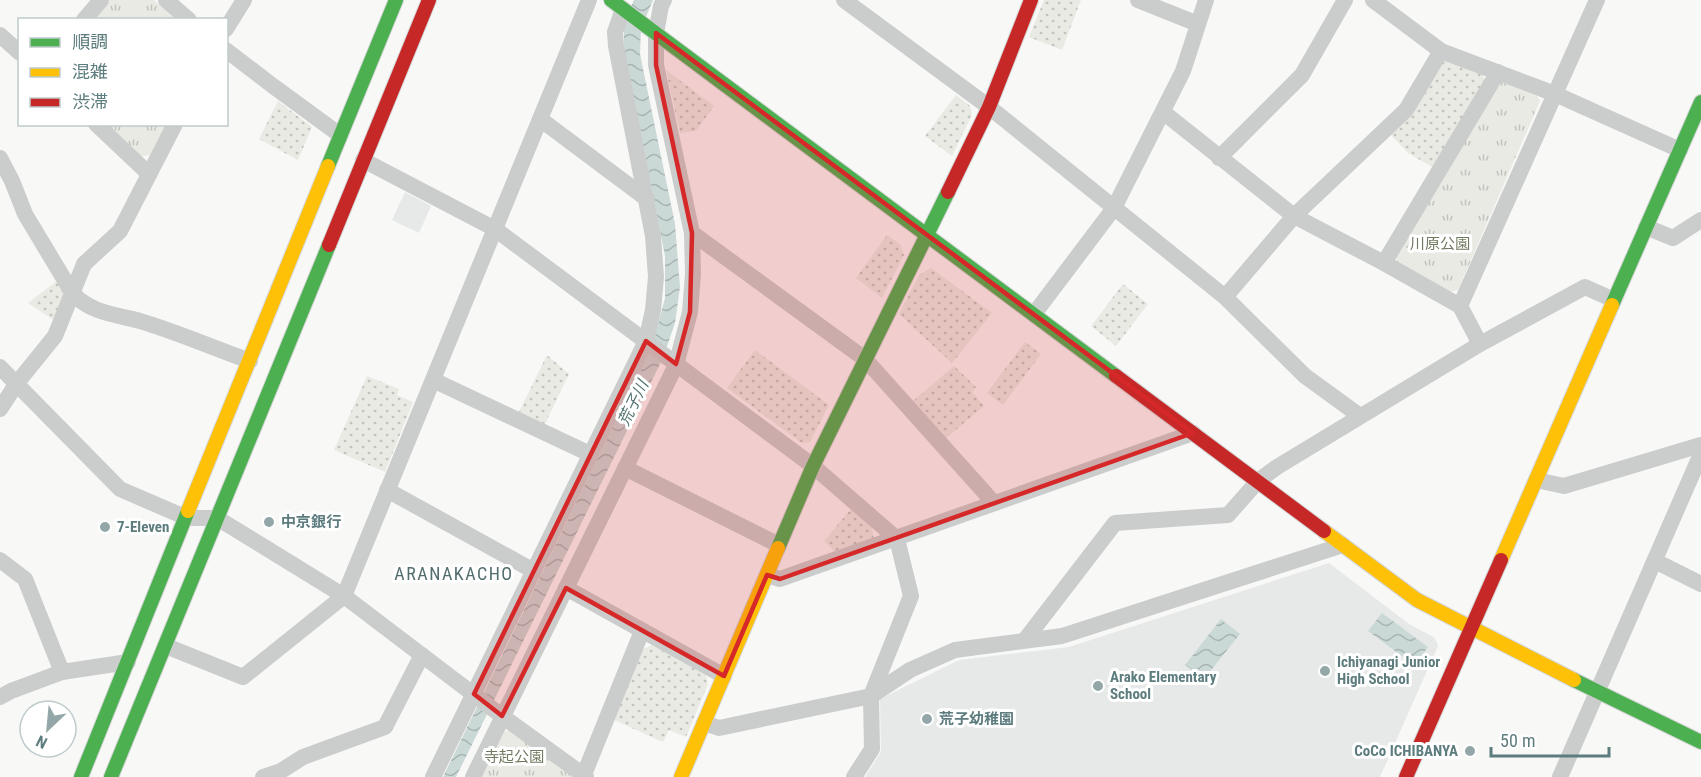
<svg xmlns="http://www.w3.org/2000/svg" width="1701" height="777" font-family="'Roboto Condensed','Noto Sans JP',sans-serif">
<defs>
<pattern id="grass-tufts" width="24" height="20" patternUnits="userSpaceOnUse" patternTransform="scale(1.5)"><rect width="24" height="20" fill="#e9eae4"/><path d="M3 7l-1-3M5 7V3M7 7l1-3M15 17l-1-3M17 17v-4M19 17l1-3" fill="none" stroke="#c0c3be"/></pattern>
<pattern id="garden-dots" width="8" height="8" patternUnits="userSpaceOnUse" patternTransform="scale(1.5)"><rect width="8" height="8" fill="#e9eae4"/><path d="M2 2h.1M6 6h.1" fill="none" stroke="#c0c3be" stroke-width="1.8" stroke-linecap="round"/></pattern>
<pattern id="water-waves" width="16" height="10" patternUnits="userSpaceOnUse" patternTransform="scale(1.5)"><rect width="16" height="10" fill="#cad8d6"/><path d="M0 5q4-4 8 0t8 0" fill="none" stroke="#a7b4b3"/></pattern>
</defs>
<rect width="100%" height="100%" fill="#f8f8f7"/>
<!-- built -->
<g fill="#e6e9e7">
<polygon points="405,192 431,206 419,233 392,220"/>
<polygon points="1329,563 1409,624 1435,638 1438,646 1380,777 865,777 881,752 880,699 959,660 1069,647"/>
</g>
<!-- grass -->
<g fill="url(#grass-tufts)">
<polygon points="108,0 154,0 177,19 91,20"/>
<polygon points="1501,82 1537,96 1540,101 1458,290 1450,292 1397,262 1395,253"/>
<polygon points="103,125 166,125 150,155 138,157"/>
<polygon points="511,730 573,777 482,777 504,732"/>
</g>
<!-- garden -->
<g fill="url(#garden-dots)">
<polygon points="1044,0 1081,0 1062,50 1029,37"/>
<polygon points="1447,61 1482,74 1486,82 1434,168 1408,153 1390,134 1440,62"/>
<polygon points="666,70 714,106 696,131 680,133"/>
<polygon points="956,95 970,106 972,115 952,156 925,136"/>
<polygon points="278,101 312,127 298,160 259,139"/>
<polygon points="887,235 900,244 904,255 882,298 856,278"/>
<polygon points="931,268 992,313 952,363 899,314 919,275"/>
<path d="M58,280C68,295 61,307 55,321L28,303Z"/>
<polygon points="1123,284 1148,304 1116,346 1091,326"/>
<polygon points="1025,342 1041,354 1003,405 987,393"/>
<polygon points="755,350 829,405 810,442 802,443 727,388"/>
<polygon points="547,355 569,374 545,424 519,412"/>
<polygon points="954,366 976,387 972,392 984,406 946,438 913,401"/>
<polygon points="367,376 399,389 397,395 413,402 385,472 334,450"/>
<polygon points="851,509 872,528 874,540 837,554 824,541"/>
<polygon points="652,645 706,675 708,684 686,737 669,730 663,742 614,720 643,649"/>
</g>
<!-- water -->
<g fill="url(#water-waves)">
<polygon points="634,0 653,0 641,29 640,54 675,224 680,287 675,323 663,358 456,777 443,777 652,346 665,298 665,256 624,49 624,21"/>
<polygon points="1382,613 1428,647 1414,665 1368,631"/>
<polygon points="1221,619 1240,634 1204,679 1185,665"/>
</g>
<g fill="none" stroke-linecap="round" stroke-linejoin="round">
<defs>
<g id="fast">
<polyline points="611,0 1116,376"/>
<polyline points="328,166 396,0"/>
<polyline points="1612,305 1701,102"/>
<polyline points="778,548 813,466 948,192"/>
<polyline points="1574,680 1701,742"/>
<polyline points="81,777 188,511"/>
<polyline points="111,777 329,245"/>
</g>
<g id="slow">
<polyline points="188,511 328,166"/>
<polyline points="1324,531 1417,600 1574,680"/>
<polyline points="1501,560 1612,305"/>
<polyline points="681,777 778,548"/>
</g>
<g id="jam">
<polyline points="948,192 989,107 1031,0"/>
<polyline points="329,245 429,0"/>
<polyline points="1116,376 1324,531"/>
<polyline points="1406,777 1501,560"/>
</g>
</defs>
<!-- fast casing -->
<use href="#fast" stroke="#d3d5d5" stroke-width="16"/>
<!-- slow casing -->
<use href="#slow" stroke="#d3d5d5" stroke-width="16"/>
<!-- jam casing -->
<use href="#jam" stroke="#d3d5d5" stroke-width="16"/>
<!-- street -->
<g stroke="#cacdcc" stroke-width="16">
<polyline points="166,0 189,20"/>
<polyline points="844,0 989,107 1225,297 1305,376 1360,416"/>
<polyline points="1138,0 1198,24"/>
<polyline points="1373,0 1441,51 1555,94 1680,150"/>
<polyline points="84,20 101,0"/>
<polyline points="226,29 244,0"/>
<polyline points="0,35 20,53"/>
<polyline points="226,50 273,86 340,135"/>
<polyline points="1163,112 1294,216 1384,263 1460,306 1480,344"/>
<polyline points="540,119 647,199"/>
<polyline points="96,124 149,174"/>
<path d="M0,158L12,181L25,214L73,294C93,314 115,314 140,321C177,332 213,348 250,361"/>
<polyline points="1219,158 1302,75 1345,0"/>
<polyline points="363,160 495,229 813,466 897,539 911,596 871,696 872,749 854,777"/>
<polyline points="1646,227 1673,238 1701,220"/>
<polyline points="692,233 865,359 994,503"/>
<polyline points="1384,263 1498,72"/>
<polyline points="1225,297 1294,216 1406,110 1441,51"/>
<polyline points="1460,306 1597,0"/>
<polyline points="1034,314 1114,208 1183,71 1206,0"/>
<polyline points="0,367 120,489 187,518 217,518 344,596 502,716 586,777"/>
<polyline points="433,380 590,454"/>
<polyline points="0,409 17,383 55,336 84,264 120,231 175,124"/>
<polyline points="625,468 779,545"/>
<polyline points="1536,480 1564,486 1701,445"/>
<polyline points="387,490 534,571"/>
<polyline points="0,560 25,579 62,672"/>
<polyline points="1655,561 1701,584"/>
<polyline points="767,575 780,579 1193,433"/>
<polyline points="566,588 724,676"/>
<polyline points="1025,640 1115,523 1228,515 1258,481 1277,467 1480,344 1585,287 1614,300"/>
<polyline points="166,646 243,677 344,596 589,0"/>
<polyline points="0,697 11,691 62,672 128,662"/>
<polyline points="704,723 719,728 871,696 910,670 955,650 1062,636 1343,545"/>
<polyline points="263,777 281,771 303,757 385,727 422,655"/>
<polyline points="433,777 646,341 653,310 656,277 653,236 616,46 615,32 623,9"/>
<polyline points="473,777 676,365 690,312 693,274 692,233 656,65 656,33 661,6 664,0"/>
<polyline points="583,777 642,631"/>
<polyline points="1560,777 1701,454"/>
</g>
<!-- fast -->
<use href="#fast" stroke="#4caf50" stroke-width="14"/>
<!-- slow -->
<use href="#slow" stroke="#ffc107" stroke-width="14"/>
<!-- jam -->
<use href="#jam" stroke="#c62828" stroke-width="14"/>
</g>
<!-- marked area -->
<path fill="#d62828" fill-opacity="0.2" stroke="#d62828" stroke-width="4.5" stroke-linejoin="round" d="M656,33L1193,433L780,579L767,575L724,676L566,588L502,716L474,694L646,341L676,364L690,312L692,233L656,65Z"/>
<!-- markers -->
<g fill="#93a7a8" stroke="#fff" stroke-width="2">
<circle cx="269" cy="522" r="6"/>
<circle cx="105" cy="527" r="6"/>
<circle cx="1325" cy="671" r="6"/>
<circle cx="1098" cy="686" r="6"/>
<circle cx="927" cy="719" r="6"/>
<circle cx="1470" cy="751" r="6"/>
</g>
<g text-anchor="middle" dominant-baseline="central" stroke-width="6" stroke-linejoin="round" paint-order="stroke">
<!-- park labels -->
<g font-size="15" fill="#707a60" stroke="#fff">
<text x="1440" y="244">川原公園</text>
<text x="514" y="757">寺起公園</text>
</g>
<!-- poi labels -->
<g font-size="15" font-weight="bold" fill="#5d7c7e" stroke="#fff" text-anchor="start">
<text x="281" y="522">中京銀行</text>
<text x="117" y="527">7-Eleven</text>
<text x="1337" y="662">Ichiyanagi Junior<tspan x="1337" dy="17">High School</tspan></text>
<text x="1110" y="677">Arako Elementary<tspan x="1110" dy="17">School</tspan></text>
<text x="939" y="719">荒子幼稚園</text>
<text x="1458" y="751" text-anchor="end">CoCo ICHIBANYA</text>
</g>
<!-- water labels -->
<g font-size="16" font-style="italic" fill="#567673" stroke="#fff">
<text transform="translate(633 403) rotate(-64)">荒子川</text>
</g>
<!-- quarter labels -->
<g font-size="18" letter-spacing="1.5" fill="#536d6e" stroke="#fff">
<text x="454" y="573">ARANAKACHO</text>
</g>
</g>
<!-- legend -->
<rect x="18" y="18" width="210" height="108" fill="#ffffff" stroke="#becbcb" stroke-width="1.5"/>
<rect x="30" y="38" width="30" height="9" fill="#4caf50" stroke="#becbcb" stroke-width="1.5"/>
<text x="72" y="48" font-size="18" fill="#5d7c7e">順調</text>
<rect x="30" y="68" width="30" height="9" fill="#ffc107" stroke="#becbcb" stroke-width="1.5"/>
<text x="72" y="78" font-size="18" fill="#5d7c7e">混雑</text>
<rect x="30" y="98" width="30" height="9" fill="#c62828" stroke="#becbcb" stroke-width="1.5"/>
<text x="72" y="108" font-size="18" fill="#5d7c7e">渋滞</text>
<!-- north arrow -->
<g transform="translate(48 729) rotate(206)"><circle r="28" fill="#ffffff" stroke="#becbcb" stroke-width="1.5"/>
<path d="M0-4.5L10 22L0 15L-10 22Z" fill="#93a7a8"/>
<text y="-9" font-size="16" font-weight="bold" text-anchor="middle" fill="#5d7c7e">N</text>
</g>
<!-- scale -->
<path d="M1491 747v9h118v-9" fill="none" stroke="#5d7c7e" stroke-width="3"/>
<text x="1500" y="747" font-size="18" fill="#5d7c7e" stroke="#ffffff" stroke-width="4.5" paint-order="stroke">50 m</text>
</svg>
